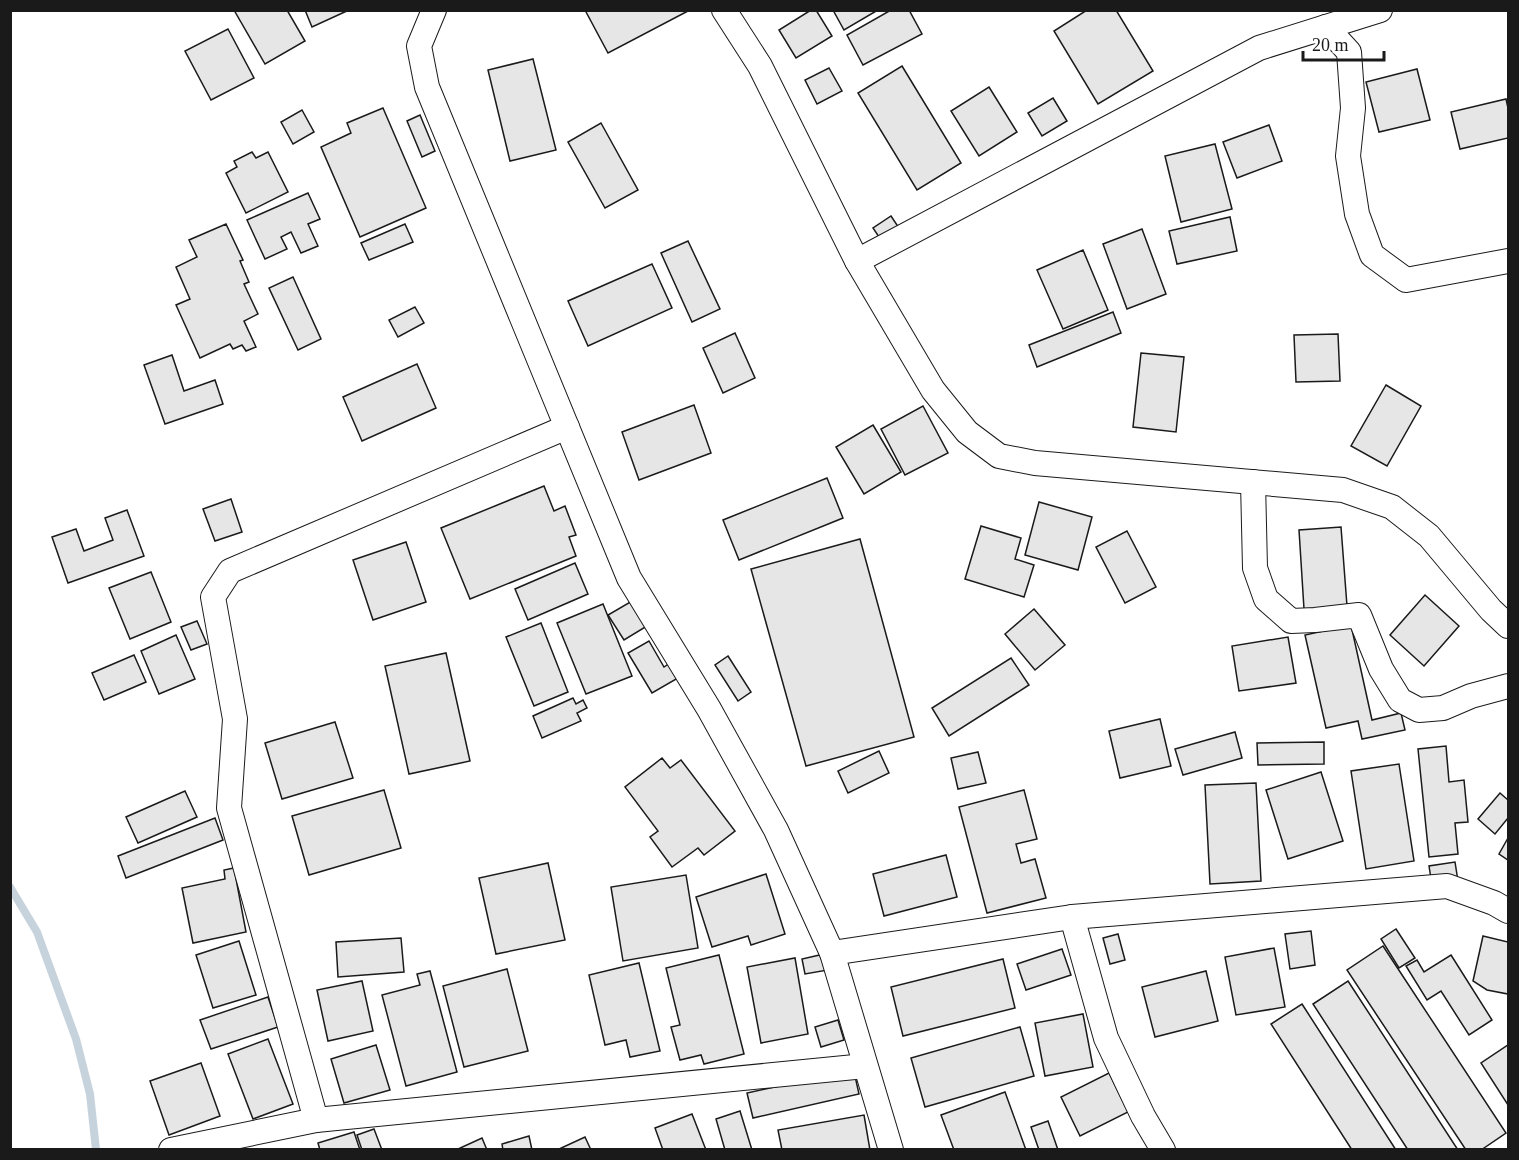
<svg xmlns="http://www.w3.org/2000/svg" width="1519" height="1160" font-family="Georgia,serif">
<rect width="100%" height="100%" fill="#fff"/>
<g fill="none" stroke-linecap="round" stroke-linejoin="round">
<!-- stream -->
<polyline stroke="#c6d2dc" stroke-width="8" points="10,887 37,932 76,1039 90,1094 96,1150"/>
</g>
<!-- building -->
<g fill="#e6e6e6" stroke="#1a1a1a" stroke-width="1.5">
<polygon points="234,10 287,10 305,41 265,64"/>
<polygon points="305,10 349,10 312,27"/>
<polygon points="585,10 688,10 688,11 608,53"/>
<polygon points="811,10 816,10 832,36 796,58 779,30"/>
<polygon points="833,10 878,10 844,30"/>
<polygon points="891,10 909,10 922,34 863,65 847,35"/>
<polygon points="1087,10 1116,10 1153,71 1098,104 1054,31"/>
<polygon points="228,29 254,78 211,100 185,51"/>
<polygon points="533,59 556,150 510,161 488,70"/>
<polygon points="902,66 961,163 917,190 858,93"/>
<polygon points="829,68 842,91 817,104 805,80"/>
<polygon points="1417,69 1430,120 1379,132 1366,82"/>
<polygon points="989,87 1017,132 979,156 951,111"/>
<polygon points="1053,98 1067,121 1042,136 1028,113"/>
<polygon points="1506,99 1508,108 1508,138 1460,149 1451,112"/>
<polygon points="383,108 426,208 360,237 321,147 351,133 347,123"/>
<polygon points="302,110 314,132 293,144 281,122"/>
<polygon points="420,115 435,151 422,157 407,121"/>
<polygon points="601,123 638,190 605,208 568,142"/>
<polygon points="1269,125 1282,161 1237,178 1223,142"/>
<polygon points="1215,144 1232,209 1181,222 1165,156"/>
<polygon points="252,152 256,158 268,152 288,192 246,213 226,173 237,167 234,161"/>
<polygon points="308,193 320,219 308,224 318,246 301,253 291,232 281,237 287,249 265,259 247,220"/>
<polygon points="891,216 899,228 881,240 873,228"/>
<polygon points="1230,217 1237,251 1177,264 1169,231"/>
<polygon points="226,224 243,260 240,261 249,282 244,284 258,314 244,321 256,347 246,351 242,345 233,349 230,344 200,358 176,305 190,299 176,267 197,257 189,240"/>
<polygon points="405,224 413,242 369,260 361,243"/>
<polygon points="1142,229 1166,294 1127,309 1103,244"/>
<polygon points="688,241 720,309 692,322 661,253"/>
<polygon points="1083,250 1108,310 1063,329 1037,270"/>
<polygon points="652,264 672,308 588,346 568,301"/>
<polygon points="293,277 321,339 298,350 269,288"/>
<polygon points="415,307 424,323 398,337 389,320"/>
<polygon points="1113,312 1121,333 1037,367 1029,345"/>
<polygon points="735,333 755,378 723,393 703,348"/>
<polygon points="1338,334 1340,381 1296,382 1294,335"/>
<polygon points="1141,353 1184,357 1176,432 1133,427"/>
<polygon points="172,355 184,391 215,380 223,404 165,424 144,365"/>
<polygon points="417,364 436,408 362,441 343,397"/>
<polygon points="1386,385 1421,406 1387,466 1351,446"/>
<polygon points="694,405 711,453 639,480 622,432"/>
<polygon points="923,406 948,453 905,475 881,429"/>
<polygon points="873,425 901,472 864,494 836,447"/>
<polygon points="827,478 843,518 739,560 723,520"/>
<polygon points="544,486 554,511 565,506 576,535 569,537 576,556 470,599 441,528"/>
<polygon points="231,499 242,532 215,541 203,509"/>
<polygon points="1039,502 1092,517 1078,570 1025,555"/>
<polygon points="127,510 144,556 68,583 52,537 76,529 84,551 113,540 105,518"/>
<polygon points="981,526 1021,538 1015,559 1034,565 1024,597 965,579"/>
<polygon points="1341,527 1347,606 1304,609 1299,530"/>
<polygon points="1127,531 1156,587 1125,603 1096,547"/>
<polygon points="860,539 914,737 806,766 751,569"/>
<polygon points="406,542 426,602 373,620 353,560"/>
<polygon points="575,563 588,594 528,620 515,589"/>
<polygon points="151,572 171,622 130,639 109,588"/>
<polygon points="1425,595 1459,626 1424,666 1390,635"/>
<polygon points="632,601 647,626 624,640 608,615"/>
<polygon points="603,604 632,676 586,694 557,623"/>
<polygon points="1034,609 1065,645 1035,670 1005,634"/>
<polygon points="197,621 207,644 191,650 181,627"/>
<polygon points="541,623 568,692 534,706 506,637"/>
<polygon points="1351,625 1372,720 1401,713 1405,730 1362,739 1358,721 1326,728 1305,635"/>
<polygon points="176,635 195,679 159,694 141,651"/>
<polygon points="1288,637 1296,683 1239,691 1232,646"/>
<polygon points="649,641 664,667 670,663 678,678 652,693 628,653"/>
<polygon points="446,653 470,761 409,774 385,666"/>
<polygon points="134,655 146,682 104,700 92,673"/>
<polygon points="728,656 751,692 738,701 715,665"/>
<polygon points="1011,658 1029,685 949,736 932,708"/>
<polygon points="573,698 576,704 583,700 587,708 577,713 581,721 542,738 533,716"/>
<polygon points="1160,719 1171,766 1120,778 1109,731"/>
<polygon points="335,722 353,778 282,799 265,743"/>
<polygon points="1235,732 1242,758 1183,775 1175,749"/>
<polygon points="1324,742 1324,764 1258,765 1257,743"/>
<polygon points="1446,746 1449,782 1464,780 1468,822 1455,823 1458,854 1429,857 1418,749"/>
<polygon points="879,751 889,773 848,793 838,771"/>
<polygon points="978,752 986,783 958,789 951,758"/>
<polygon points="662,758 670,768 681,760 735,831 704,855 698,848 672,867 650,837 658,831 625,787"/>
<polygon points="1399,764 1414,861 1366,869 1351,771"/>
<polygon points="1321,772 1343,841 1288,859 1266,790"/>
<polygon points="1256,783 1261,881 1210,884 1205,785"/>
<polygon points="384,790 401,848 309,875 292,816"/>
<polygon points="1024,790 1037,839 1016,844 1021,863 1035,859 1046,898 987,913 959,807"/>
<polygon points="185,791 197,817 138,843 126,817"/>
<polygon points="1500,793 1508,800 1508,818 1495,834 1478,819"/>
<polygon points="215,818 223,840 126,878 118,856"/>
<polygon points="1508,838 1508,860 1499,854"/>
<polygon points="946,855 957,897 884,916 873,874"/>
<polygon points="1455,862 1458,881 1432,885 1429,866"/>
<polygon points="548,863 565,940 496,954 479,878"/>
<polygon points="234,868 246,932 193,943 182,888 225,879 224,870"/>
<polygon points="766,874 785,934 751,945 748,936 712,947 696,897"/>
<polygon points="686,875 698,948 623,961 611,887"/>
<polygon points="1396,929 1415,958 1399,968 1381,939"/>
<polygon points="1311,931 1315,965 1290,969 1285,934"/>
<polygon points="1118,934 1125,960 1110,964 1103,938"/>
<polygon points="1483,936 1508,942 1508,994 1487,990 1473,981"/>
<polygon points="401,938 404,972 338,977 336,942"/>
<polygon points="239,941 256,995 213,1008 196,955"/>
<polygon points="1383,946 1506,1133 1481,1150 1466,1150 1347,970"/>
<polygon points="1274,948 1285,1007 1236,1015 1225,957"/>
<polygon points="1062,949 1071,975 1026,990 1017,964"/>
<polygon points="824,954 828,970 805,974 802,959"/>
<polygon points="719,955 744,1054 704,1064 701,1055 680,1060 671,1027 680,1025 666,968"/>
<polygon points="1451,955 1492,1020 1469,1035 1441,991 1427,1000 1406,966 1417,960 1424,972"/>
<polygon points="795,958 808,1034 761,1043 747,967"/>
<polygon points="1003,959 1015,1008 903,1036 891,987"/>
<polygon points="639,963 660,1051 630,1057 626,1040 605,1045 589,975"/>
<polygon points="507,969 528,1051 464,1067 443,986"/>
<polygon points="430,971 457,1072 406,1086 382,995 420,985 417,974"/>
<polygon points="1206,971 1218,1021 1155,1037 1142,987"/>
<polygon points="362,981 373,1031 328,1041 317,990"/>
<polygon points="1348,981 1458,1150 1408,1150 1313,1004"/>
<polygon points="268,997 278,1027 211,1049 200,1020"/>
<polygon points="1302,1004 1396,1150 1352,1150 1271,1024"/>
<polygon points="1083,1014 1093,1067 1045,1076 1035,1023"/>
<polygon points="838,1020 844,1040 821,1047 815,1027"/>
<polygon points="1020,1027 1034,1076 925,1107 911,1058"/>
<polygon points="268,1039 293,1104 253,1119 228,1054"/>
<polygon points="376,1045 390,1090 344,1103 331,1059"/>
<polygon points="1508,1045 1508,1105 1481,1063"/>
<polygon points="201,1063 220,1116 169,1135 150,1081"/>
<polygon points="1109,1073 1128,1112 1080,1136 1061,1097"/>
<polygon points="829,1075 855,1076 859,1094 753,1118 747,1093"/>
<polygon points="1005,1092 1026,1150 954,1150 941,1115"/>
<polygon points="740,1111 752,1150 725,1150 716,1119"/>
<polygon points="692,1114 706,1150 663,1150 655,1128"/>
<polygon points="864,1115 870,1150 782,1150 778,1130"/>
<polygon points="1048,1121 1058,1150 1039,1150 1031,1127"/>
<polygon points="374,1129 382,1150 362,1150 357,1135"/>
<polygon points="354,1132 360,1150 320,1150 318,1143"/>
<polygon points="529,1136 532,1150 503,1150 502,1144"/>
<polygon points="585,1137 591,1150 557,1150"/>
<polygon points="482,1138 487,1150 459,1150 458,1149"/>
</g>
<g fill="none" stroke-linecap="round" stroke-linejoin="round">
<defs>
<g id="street">
<polyline points="434,10 419,46 427,87 629,578 709,709 776,830 832,953 891,1150"/>
<polyline points="724,10 760,66 857,261 933,390 967,432 999,456 1035,463 1343,490 1392,507 1429,536 1491,610 1508,626"/>
<polyline points="1326,27 1349,52 1353,108 1348,156 1357,214 1372,255 1406,280 1508,261"/>
<polyline points="857,261 1259,48 1380,10"/>
<polyline points="1253,482 1255,568 1266,599 1291,621 1315,620 1359,615 1381,669 1400,700 1419,710 1443,708 1471,696 1508,686"/>
<polyline points="1072,917 1106,1038 1143,1116 1163,1150"/>
<polyline points="832,953 1072,917 1447,886 1494,903 1508,911"/>
<polyline points="316,1120 229,808 235,719 213,597 230,571 567,427"/>
<polyline points="171,1150 316,1120 865,1066"/>
</g>
</defs>
<!-- street casing -->
<use href="#street" stroke="#1a1a1a" stroke-width="26"/>
<!-- street -->
<use href="#street" stroke="#fff" stroke-width="24"/>
</g>
<!-- border -->
<rect width="1519" height="1160" fill="none" stroke="#1a1a1a" stroke-width="24"/>
<!-- scale -->
<path d="M1303 51v9h81v-9" fill="none" stroke="#1a1a1a" stroke-width="3"/>
<text x="1312" y="51" font-size="18" fill="#1a1a1a" stroke="#ffffff" stroke-width="4.5" paint-order="stroke">20 m</text>
</svg>
